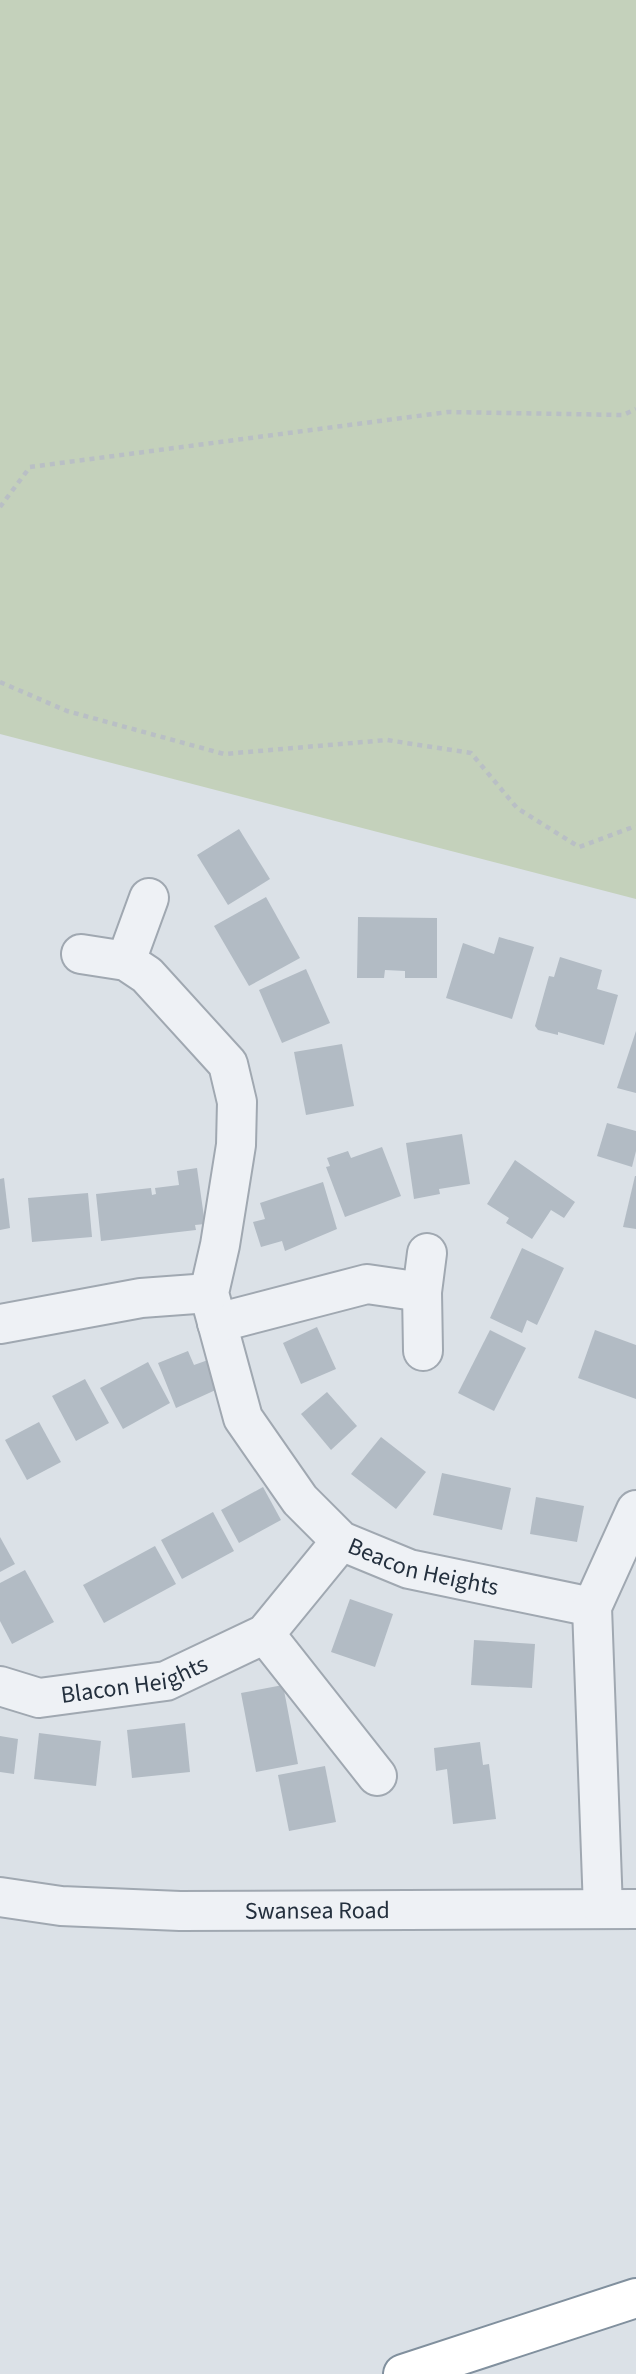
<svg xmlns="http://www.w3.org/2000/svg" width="636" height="2374" font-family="'Source Sans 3',sans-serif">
<rect width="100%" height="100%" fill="#dbe1e7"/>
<!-- green -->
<polygon fill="#c4d1bb" points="0,0 636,0 636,899 0,734"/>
<!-- building -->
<g fill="#b2bbc4">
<polygon points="239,829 270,879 228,905 197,855"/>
<polygon points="266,897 300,958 249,986 214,926"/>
<polygon points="358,917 437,918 437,978 405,978 405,971 385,970 384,978 357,978"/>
<polygon points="499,937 534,947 512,1019 446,998 463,943 494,954"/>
<polygon points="560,957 602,970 597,989 618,995 604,1045 558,1032 558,1035 538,1030 535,1026 549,976 554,977"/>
<polygon points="306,969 330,1023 282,1043 259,990"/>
<polygon points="636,1031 636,1093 617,1088"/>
<polygon points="342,1044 354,1106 306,1115 294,1052"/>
<polygon points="607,1123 636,1131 636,1151 632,1167 597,1156"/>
<polygon points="462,1134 470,1184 439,1189 440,1194 414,1199 406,1143"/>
<polygon points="382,1147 401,1196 345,1217 326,1167 330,1166 327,1158 348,1151 351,1158"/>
<polygon points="515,1160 575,1202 564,1218 551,1210 532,1239 506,1223 509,1218 487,1204"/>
<polygon points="197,1168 205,1224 195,1225 196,1230 101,1241 96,1194 151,1188 152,1195 156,1194 155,1188 179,1185 177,1171"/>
<polygon points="635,1176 636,1176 636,1229 623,1227"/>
<polygon points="4,1178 10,1228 0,1230 0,1179"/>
<polygon points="323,1182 337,1229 285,1251 282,1241 261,1247 253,1222 265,1219 260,1203"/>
<polygon points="88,1193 92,1237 32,1242 28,1198"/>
<polygon points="522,1248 564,1268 537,1325 527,1320 522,1333 490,1318"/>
<polygon points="317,1327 336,1369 301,1384 283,1343"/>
<polygon points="490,1330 526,1348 494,1411 458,1393"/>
<polygon points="595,1330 636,1345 636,1399 578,1378"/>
<polygon points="188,1351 194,1365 208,1360 220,1388 176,1408 158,1363"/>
<polygon points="148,1362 170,1403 123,1429 100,1388"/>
<polygon points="85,1379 109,1423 76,1441 52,1396"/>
<polygon points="327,1392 357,1426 331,1450 301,1414"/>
<polygon points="39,1422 61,1462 27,1480 5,1440"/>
<polygon points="381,1437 426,1472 396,1509 351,1474"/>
<polygon points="442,1473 511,1488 502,1530 433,1515"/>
<polygon points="263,1487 281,1520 239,1543 221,1510"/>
<polygon points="536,1497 584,1506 577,1542 530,1534"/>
<polygon points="213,1512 234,1551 182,1579 161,1540"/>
<polygon points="0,1537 15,1564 0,1572"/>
<polygon points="155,1546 176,1584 104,1623 83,1585"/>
<polygon points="25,1570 54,1622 12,1644 0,1621 0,1583"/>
<polygon points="350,1599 393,1614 375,1667 331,1652"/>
<polygon points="474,1640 535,1644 532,1688 471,1685"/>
<polygon points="283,1685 298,1764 256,1772 241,1693"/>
<polygon points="185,1723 190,1772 132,1778 127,1730"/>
<polygon points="39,1733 101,1741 96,1786 34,1779"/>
<polygon points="0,1736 18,1739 14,1774 0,1772"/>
<polygon points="480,1742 483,1765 489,1764 496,1819 453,1824 447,1769 436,1771 434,1748"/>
<polygon points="325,1766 336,1822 289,1831 278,1775"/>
</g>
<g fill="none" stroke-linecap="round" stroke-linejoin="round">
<defs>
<g id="minor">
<path id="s1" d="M81,954L126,961L147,975L228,1064L237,1102L236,1145L220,1245L209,1293L243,1418L300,1500L341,1541L409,1569L592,1607"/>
<polyline points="126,961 149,898"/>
<polyline points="422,1292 423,1351"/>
<polyline points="217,1323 367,1284 422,1292 427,1253"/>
<polyline points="0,1324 141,1298 209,1293"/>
<polyline points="265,1634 377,1776"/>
<path id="s2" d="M0,1686L39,1698L166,1681L265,1634L341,1541"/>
<path id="s3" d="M0,1897L61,1906L180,1911L636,1909"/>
<polyline points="603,1909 592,1607 636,1510"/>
</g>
<polyline id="highway" points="403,2374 636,2298"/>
</defs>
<!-- minor casing -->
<use href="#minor" stroke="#a0a8b1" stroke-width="42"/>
<!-- highway casing -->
<use href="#highway" stroke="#81909e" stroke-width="42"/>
<!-- path -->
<g stroke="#b9bfc5" stroke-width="4.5" stroke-dasharray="5 5" stroke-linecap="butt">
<polyline points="0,507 30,467 448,412 623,415 636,409"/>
<polyline points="0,682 67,711 224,754 387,740 471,753 517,808 579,847 636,826"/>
</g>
<!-- minor -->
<use href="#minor" stroke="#eef1f5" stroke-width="38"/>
<!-- highway -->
<use href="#highway" stroke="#fff" stroke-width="38"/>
</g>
<g text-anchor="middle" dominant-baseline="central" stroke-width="5" stroke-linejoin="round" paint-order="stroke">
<!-- street labels -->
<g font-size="24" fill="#24303e" stroke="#eaf0f4">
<text stroke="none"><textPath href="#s1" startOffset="798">Beacon Heights</textPath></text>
<text stroke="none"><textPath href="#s2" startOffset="138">Blacon Heights</textPath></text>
<text stroke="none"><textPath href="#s3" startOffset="318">Swansea Road</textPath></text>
</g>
</g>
</svg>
